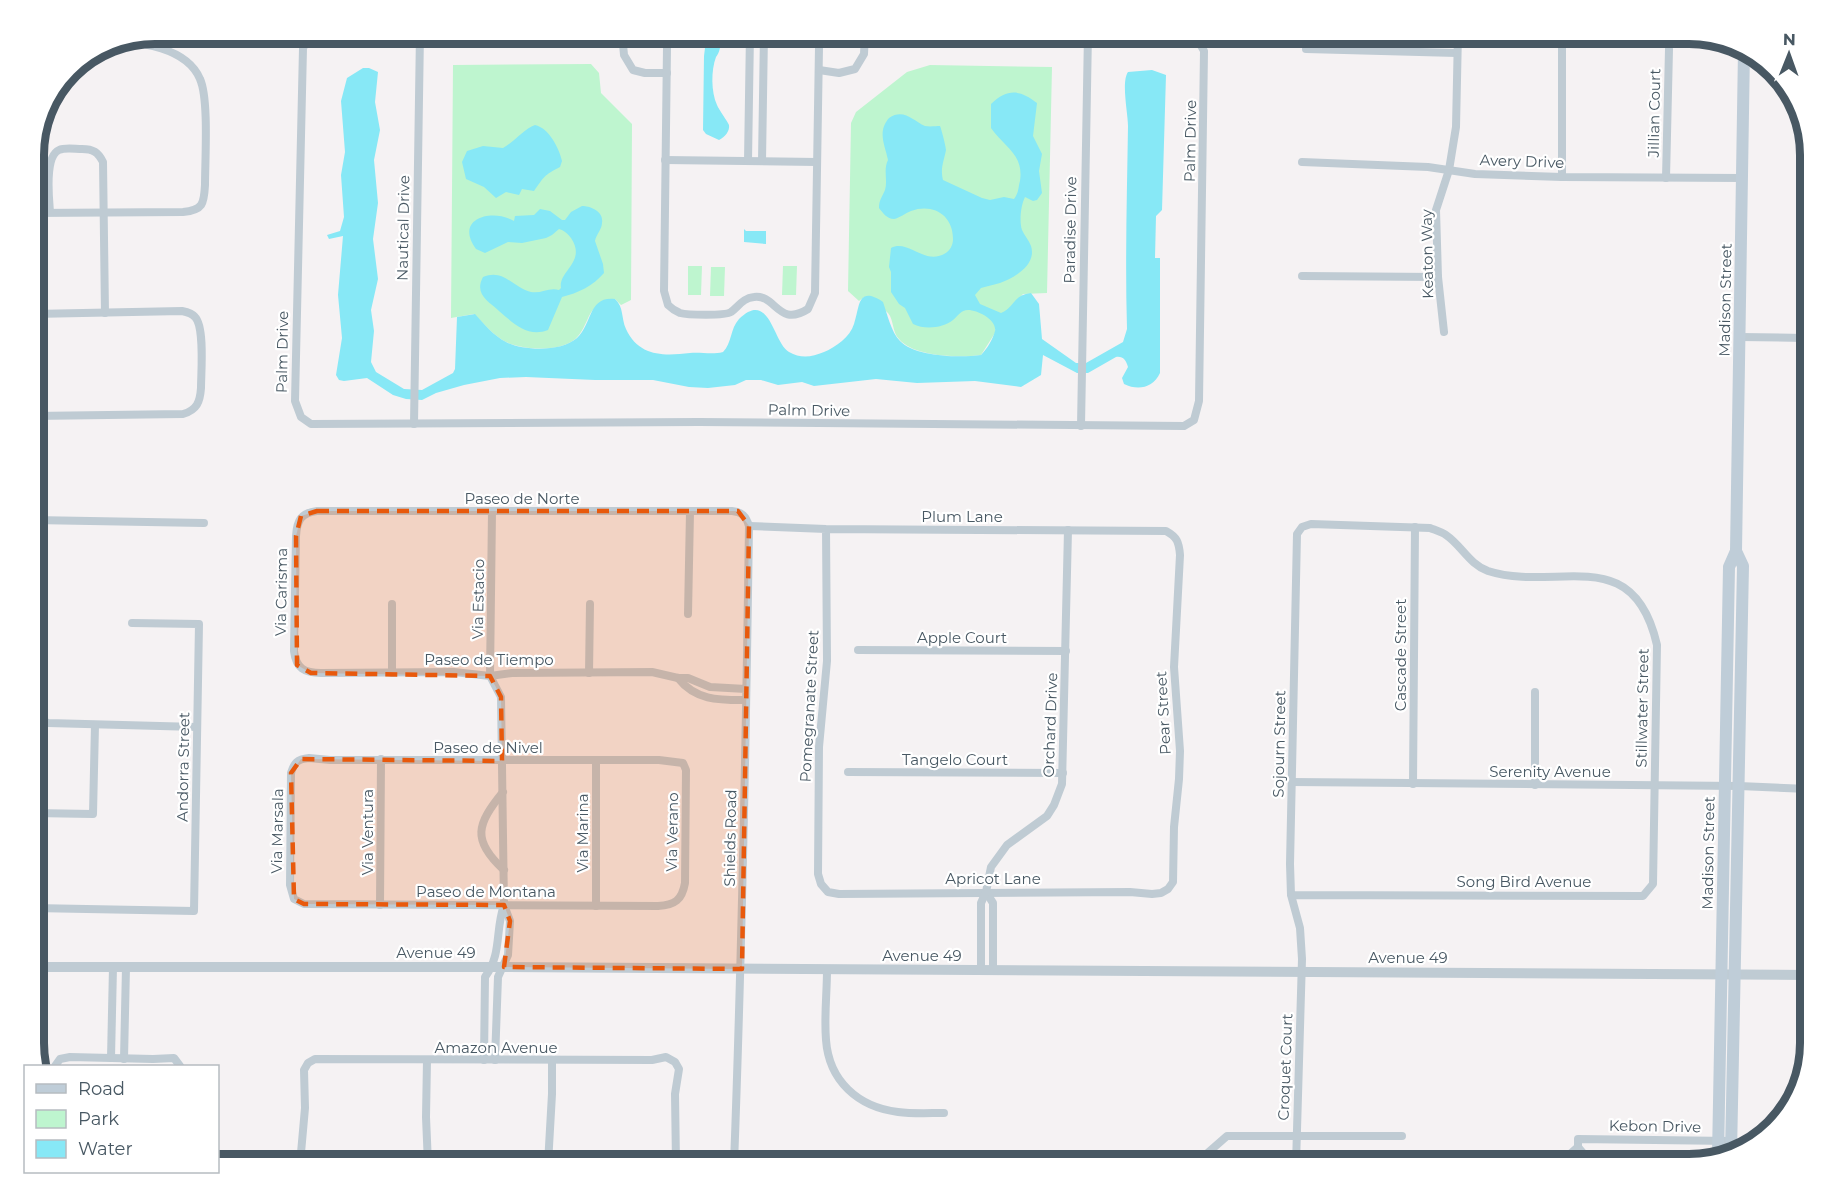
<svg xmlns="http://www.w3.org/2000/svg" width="1843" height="1197" font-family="Montserrat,sans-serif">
<rect width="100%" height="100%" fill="#f5f2f3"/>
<!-- green -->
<g fill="#bef5cf">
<path d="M591,64L599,73L601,93L632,124L631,300L621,305L615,299C609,302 600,304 594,309C588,313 585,332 574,340C559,352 523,350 506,342C494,336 483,323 474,314L451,318L453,65Z"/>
<path d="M930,65L1052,67L1047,293L1023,294L995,325V333L981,355C959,358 914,357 899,339C892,332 894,320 888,313C882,307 871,302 864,297L859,301L848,291L851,123L856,112L907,72Z"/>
<polygon points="688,266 702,266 701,295 688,295"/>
<polygon points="783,266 797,266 796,295 782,295"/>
<polygon points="711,267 725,267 724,296 710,296"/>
</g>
<!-- water -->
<g fill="#87e8f6">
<path d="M716,46L720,48C719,52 718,54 716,57C711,70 711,92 717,105C719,110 728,122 729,125C730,131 725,137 719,140L706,134L703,130L704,56L705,48Z"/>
<path d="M363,68H369L378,72L375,102L380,130L374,160L378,203L373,239L378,279L371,310L374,331L371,362L376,372L404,389L422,390L453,373L455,369L457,317L475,314C483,323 494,336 506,342C524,351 561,352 577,338C593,323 588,296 615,299C624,307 621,318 626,329C639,357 664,356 690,353C702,352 712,355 723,352C732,343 730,329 739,319C770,289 773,343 789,352C801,359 812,357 824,352C836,347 850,337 854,324C860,307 857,285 883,302C887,313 891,332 900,341C915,357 960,358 981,355C987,349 993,339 995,331C997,320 978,310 968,310C961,310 958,316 953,320C943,328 925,330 913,324L905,308L899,304L891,292V272L889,267L891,248C908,239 924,265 944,254C950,251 953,245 953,239C953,215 933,203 911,211C905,213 900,218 894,219C887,219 883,213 879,208C879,200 882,197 885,190C888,180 883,170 888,160C885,145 877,132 889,118C904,108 913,121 925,126C930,127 936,126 940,126C942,131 946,147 946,150C944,161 940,168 943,180L982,198L990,200L1004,197L1014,199C1019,192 1018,188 1020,181C1024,154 1004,147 991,128V104C1008,88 1020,90 1037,103L1033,136L1042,154L1039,171L1042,193L1037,200L1033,201L1025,197C1021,205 1019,221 1022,230C1024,235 1029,240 1031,246C1037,265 1014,278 1000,283C994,285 987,286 981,288L975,295L980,304L1001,313C1015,307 1013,295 1031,293L1039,304L1042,339L1076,363H1086L1123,342L1127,329C1125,261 1127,194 1128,126C1128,113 1121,82 1128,72L1152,70L1166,75L1162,210L1156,216L1155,258H1160V373C1153,388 1138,391 1124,384L1122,378L1128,367C1126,360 1123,356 1116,357L1088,373H1077L1043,355L1041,375L1021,387L975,381L917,383L876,379L814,386L802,382L778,385L761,380H746L735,385L708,388L689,387L653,380H595L526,377L500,378L464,385L436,393L422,400L406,399L393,395L367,378L344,381L339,380L336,375L342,338L338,295L343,236L329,239L327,235L340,231L344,217L341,175L345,152L341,101L347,78Z"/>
<path d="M535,125C549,128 559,148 562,161L560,167C544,175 544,177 534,191L522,189L519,195L506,192L496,198L484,187L466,179L462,162L467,151L483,146L503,148C514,142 524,129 535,125Z"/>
<path d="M582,206C590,206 604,211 602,223C602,229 596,235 595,241L603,264L604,273C593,286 578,293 562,297L548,330C528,338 513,323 499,311C488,301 474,294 483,277C504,268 513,288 531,292C541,294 549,287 559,290L561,288C558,271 587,262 571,238C567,233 565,231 559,229L552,235L546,238L522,243L508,242L485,253L476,249C454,219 491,208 514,221L515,216L534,215L540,209L550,211L562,220H565L571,212Z"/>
<polygon points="744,229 746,231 766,231 766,244 744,242"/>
</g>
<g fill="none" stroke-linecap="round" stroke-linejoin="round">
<!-- minor -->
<g stroke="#bfcbd3" stroke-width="8">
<path d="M317,33L311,35L303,48L295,401L301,417L311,424L699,422L1184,426L1194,420L1199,401L1204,51C1200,42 1195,37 1185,35L1066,33"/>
<polyline points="622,33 624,55 633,70 645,73 667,73"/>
<path d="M658,33L667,47L664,291L668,305C671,308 675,311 680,313C687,315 725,316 731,312C739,306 743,298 754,297C776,294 778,328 808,309L815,293L819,47L822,40L830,33"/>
<polyline points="1306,49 1457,53"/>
<polyline points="819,70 839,73 855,69 864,54 865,33"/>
<polyline points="1807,142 1803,417 1804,428 1810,430"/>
<polyline points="665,160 817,162"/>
<polyline points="748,161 750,33"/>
<polyline points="762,161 764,33"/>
<polyline points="1302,162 1428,167 1475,174 1562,177 1742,178"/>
<polyline points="1562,177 1562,47"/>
<polyline points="1666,178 1669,49"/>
<path d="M50,212C49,198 44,157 59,150C65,147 75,149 82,149C93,149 98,152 103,162L105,313"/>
<path d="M33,213L183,212C203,210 204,204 205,185C205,160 209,99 200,79C187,48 140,41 111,42"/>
<polyline points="1302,276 1438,277"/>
<path d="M33,314L182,311C187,312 192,313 195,317C205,327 201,373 201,388C200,402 197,410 183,414L33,416"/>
<polyline points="1444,332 1438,277 1436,210 1449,170 1456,127 1458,33"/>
<polyline points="1740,337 1805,338"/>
<polyline points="414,424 420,33"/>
<polyline points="1081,426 1088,33"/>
<polyline points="492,511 490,676 501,697 504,905 510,921 508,955 498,977 495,1060"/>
<polyline points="33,520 204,523"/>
<path d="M749,526L826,529L1166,531C1177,537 1179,542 1180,555L1174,667L1180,751L1179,779L1174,827L1173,882L1168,889L1161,893L1152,894L1130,892L839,894L828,892L821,884L818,874L819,747L827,661L826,529"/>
<polyline points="688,614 690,512"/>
<polyline points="33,627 35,520"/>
<polyline points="858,650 1066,651"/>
<polyline points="392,673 392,604"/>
<polyline points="589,673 590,604"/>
<path d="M678,678C696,701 720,700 746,700"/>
<polyline points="33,706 40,719 48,723 197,727"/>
<polyline points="1810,722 1807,884 1810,891"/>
<path d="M309,758L330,760H659L683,763L686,770L685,883C682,900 675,905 658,906L304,904L294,899L290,885L291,773C294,763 297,759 309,758Z"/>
<polyline points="848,772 1063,773"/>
<polyline points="1292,782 1739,786 1808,789"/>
<polyline points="1413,784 1415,527"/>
<polyline points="1535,785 1535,692"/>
<path d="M503,792C477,824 471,840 504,870"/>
<polyline points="33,813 93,814 95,725"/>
<polyline points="986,892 993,903 993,970"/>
<path d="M1291,895L1643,896L1653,884L1657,645C1633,540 1557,593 1488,571C1469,564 1462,546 1446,535C1442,532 1435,530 1430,528L1311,524L1302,527L1297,534L1290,864L1291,895L1300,928L1302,959L1296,1164"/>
<polyline points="380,905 381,759"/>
<polyline points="596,906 596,760"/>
<polyline points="33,908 194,911 199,624 132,623"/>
<path d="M827,970C827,993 824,1017 826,1040C829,1081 858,1107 898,1112C913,1114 929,1113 944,1113"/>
<polyline points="981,970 981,903 986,892 991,867 1007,845 1047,816 1054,805 1062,784 1068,530"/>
<polyline points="111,1058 113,967"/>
<polyline points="124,1059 126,967"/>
<polyline points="427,1060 426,1117 428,1164"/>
<path d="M484,1060L485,977C502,955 495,930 504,905"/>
<polyline points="55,1066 60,1059 70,1057 153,1059 174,1058 180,1066"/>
<polyline points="1578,1147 1578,1139 1731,1141"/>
<polyline points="1578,1147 1584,1154 1585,1164"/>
<polyline points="300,1164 305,1108 304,1070 308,1063 315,1059 652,1060 666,1057 675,1062 679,1069 675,1094 676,1164"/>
<polyline points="548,1164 552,1094 552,1061"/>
<path d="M734,1164C742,951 746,739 749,526C746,516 742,512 732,511H317C301,513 297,520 296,536L294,651C296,668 304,673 321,673L454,672L490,676L512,673L652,672L678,678H688L710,687L746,689"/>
<polyline points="1195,1164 1227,1136 1402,1136"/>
<polyline points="1570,1164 1570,1154 1578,1147"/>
</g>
<!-- tertiary -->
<polyline stroke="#bfcbd3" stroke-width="10" points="33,967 493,967 1810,975"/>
<!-- secondary -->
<g stroke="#bfcdd8" stroke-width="12">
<polyline points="1731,1153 1743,566 1736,551"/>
<polyline points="1718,1156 1729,567 1736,551 1744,50"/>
</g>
</g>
<!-- marked area -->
<path fill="#e8590c" fill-opacity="0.2" stroke="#e8590c" stroke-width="4.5" stroke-dasharray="12 8" stroke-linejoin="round" d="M317,511H738L749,526L742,969L504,967L510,921L504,905L304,904L294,899L291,773L301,759L502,761L501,697L490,676L311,673L297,665L296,536L301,516Z"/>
<g text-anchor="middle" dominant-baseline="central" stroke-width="4.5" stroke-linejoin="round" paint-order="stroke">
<!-- street labels -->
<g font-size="15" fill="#485863" stroke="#fff">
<text transform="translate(1654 113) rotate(-89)">Jillian Court</text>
<text transform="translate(1190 141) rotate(-89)">Palm Drive</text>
<text transform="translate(1522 161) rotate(2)">Avery Drive</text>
<text transform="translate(403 228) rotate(-89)">Nautical Drive</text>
<text transform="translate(1070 230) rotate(-89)">Paradise Drive</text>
<text transform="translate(1427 254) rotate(-91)">Keaton Way</text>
<text transform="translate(1725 300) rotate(-89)">Madison Street</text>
<text transform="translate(282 352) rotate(-89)">Palm Drive</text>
<text transform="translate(809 410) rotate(1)">Palm Drive</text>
<text x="522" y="498">Paseo de Norte</text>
<text x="962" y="516">Plum Lane</text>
<text transform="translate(281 592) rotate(-89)">Via Carisma</text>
<text transform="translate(478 599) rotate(-89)">Via Estacio</text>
<text x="962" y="637">Apple Court</text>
<text transform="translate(1400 655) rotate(-90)">Cascade Street</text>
<text x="489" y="659">Paseo de Tiempo</text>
<text transform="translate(809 706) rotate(-87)">Pomegranate Street</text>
<text transform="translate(1642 708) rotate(-89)">Stillwater Street</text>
<text transform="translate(1163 713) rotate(-93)">Pear Street</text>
<text transform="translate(1050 725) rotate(-88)">Orchard Drive</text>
<text transform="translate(1279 744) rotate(-89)">Sojourn Street</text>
<text x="488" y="747">Paseo de Nivel</text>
<text x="955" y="759">Tangelo Court</text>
<text transform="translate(183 767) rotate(-89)">Andorra Street</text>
<text x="1550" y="771">Serenity Avenue</text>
<text transform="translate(277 831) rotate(-89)">Via Marsala</text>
<text transform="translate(367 832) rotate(-90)">Via Ventura</text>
<text transform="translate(672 832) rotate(-89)">Via Verano</text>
<text transform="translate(582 833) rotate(-90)">Via Marina</text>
<text transform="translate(730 838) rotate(-89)">Shields Road</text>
<text transform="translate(1708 853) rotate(-89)">Madison Street</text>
<text x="993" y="878">Apricot Lane</text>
<text x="1524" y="881">Song Bird Avenue</text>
<text x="486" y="891">Paseo de Montana</text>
<text x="436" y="952">Avenue 49</text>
<text x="922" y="955">Avenue 49</text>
<text x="1408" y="957">Avenue 49</text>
<text x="496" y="1047">Amazon Avenue</text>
<text transform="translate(1285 1067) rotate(-88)">Croquet Court</text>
<text transform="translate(1655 1126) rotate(1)">Kebon Drive</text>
</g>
</g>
<!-- crop -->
<path d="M0 0H1843V1197H0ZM155 44H1689A111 111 0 0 1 1800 155V1043A111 111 0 0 1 1689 1154H155A111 111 0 0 1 44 1043V155A111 111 0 0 1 155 44Z" fill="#fff" fill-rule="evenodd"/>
<path fill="none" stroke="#485863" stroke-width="8" d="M155 44H1689A111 111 0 0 1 1800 155V1043A111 111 0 0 1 1689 1154H155A111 111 0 0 1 44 1043V155A111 111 0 0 1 155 44Z"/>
<!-- legend -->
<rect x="24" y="1065" width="195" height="108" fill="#ffffff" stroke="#b6bcc1" stroke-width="1.5"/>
<rect x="36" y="1084" width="30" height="9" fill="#bfcdd8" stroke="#b6bcc1" stroke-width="1.5"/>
<text x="78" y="1095" font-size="18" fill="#485863">Road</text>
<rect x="36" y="1110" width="30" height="18" fill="#bef5cf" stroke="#b6bcc1" stroke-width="1.5"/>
<text x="78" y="1125" font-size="18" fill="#485863">Park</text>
<rect x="36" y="1140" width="30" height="18" fill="#87e8f6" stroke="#b6bcc1" stroke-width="1.5"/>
<text x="78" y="1155" font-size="18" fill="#485863">Water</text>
<!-- north arrow -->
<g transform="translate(1789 54) rotate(1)" stroke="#ffffff" stroke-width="4.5" paint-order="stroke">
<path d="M0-4.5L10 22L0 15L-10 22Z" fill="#485863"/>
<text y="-9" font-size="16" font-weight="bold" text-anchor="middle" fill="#485863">N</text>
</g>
</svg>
